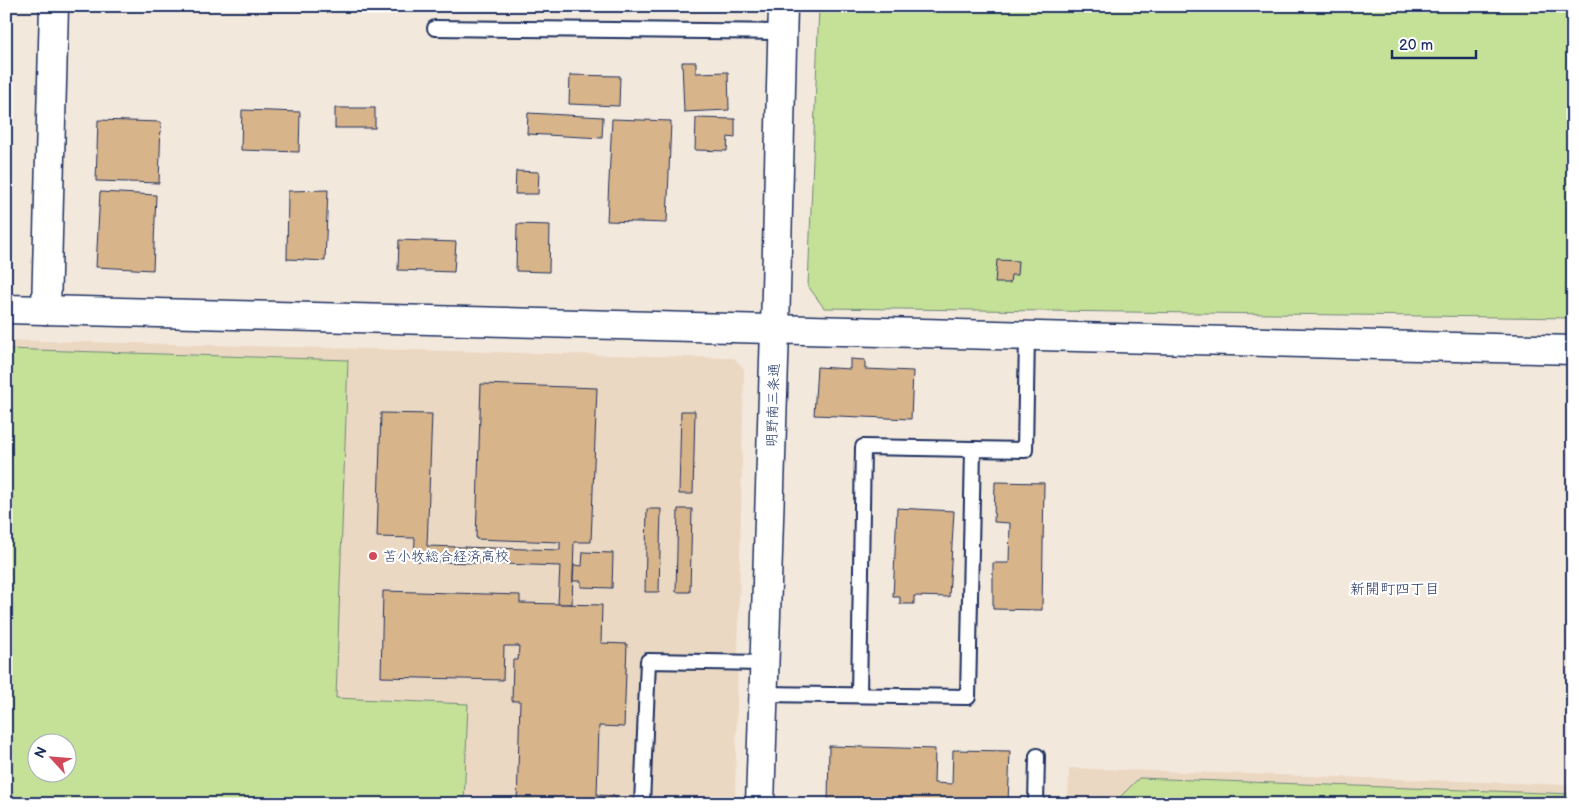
<svg xmlns="http://www.w3.org/2000/svg" width="1579" height="810" font-family="'Balsamiq Sans','Klee One',sans-serif">
<rect width="100%" height="100%" fill="#f3e8dc"/>
<filter id="ink" filterUnits="userSpaceOnUse"><feTurbulence type="fractalNoise" baseFrequency=".02" numOctaves="2"/><feDisplacementMap in="SourceGraphic" scale="10" xChannelSelector="R" yChannelSelector="G"/><feConvolveMatrix kernelMatrix="1 2 1 2 8 2 1 2 1" color-interpolation-filters="sRGB"/></filter>
<g filter="url(#ink)">
<!-- built -->
<g fill="#ebd8c3" fill-rule="evenodd">
<path d="M6,340L734,358L744,369L735,804H6ZM38,742H68V772H38Z"/>
<polygon points="1069,768 1573,785 1573,804 1068,804"/>
</g>
<!-- green -->
<g fill="#c5e097" stroke="#70887a" fill-rule="evenodd">
<polygon points="819,6 1573,6 1573,318 824,308 808,286"/>
<path d="M6,349L348,360L336,698L468,704L464,804H6ZM38,742H68V772H38Z"/>
<polygon points="1139,778 1573,794 1573,804 1113,804"/>
</g>
<!-- building -->
<g fill="#d8b48a" stroke="#1b2f5e">
<polygon points="6,6 9,6 6,104"/>
<polygon points="682,62 696,62 696,73 728,72 729,110 684,112"/>
<polygon points="570,75 620,76 619,106 569,104"/>
<rect x="335" y="108" width="40" height="20"/>
<polygon points="242,110 300,112 299,152 241,150"/>
<polygon points="528,113 603,117 602,138 527,134"/>
<polygon points="696,118 735,119 735,138 728,137 727,151 695,150"/>
<polygon points="612,119 671,121 667,223 607,221"/>
<polygon points="98,120 161,122 159,183 96,181"/>
<polygon points="516,171 539,172 538,194 515,194"/>
<polygon points="328,190 325,261 287,259 288,191"/>
<polygon points="100,192 156,195 153,270 96,267"/>
<polygon points="517,224 550,225 549,272 516,271"/>
<polygon points="399,240 456,242 454,272 398,270"/>
<polygon points="997,260 1018,261 1017,275 1011,275 1010,283 995,283"/>
<polygon points="850,359 865,360 865,369 913,371 911,419 814,415 817,367 850,369"/>
<polygon points="481,384 597,388 591,542 574,542 572,604 558,604 560,566 414,561 415,538 377,537 381,413 432,414 427,546 560,550 560,542 476,539"/>
<polygon points="681,411 695,411 693,494 679,494"/>
<polygon points="995,482 1044,483 1042,610 993,609 993,563 1009,563 1010,523 994,522"/>
<polygon points="897,508 954,511 949,597 914,596 914,604 900,604 900,597 893,597"/>
<polygon points="647,509 661,509 659,592 645,592"/>
<polygon points="678,509 692,509 690,592 676,592"/>
<polygon points="583,552 613,553 612,588 581,587 581,581 573,581 574,565 582,566"/>
<polygon points="383,591 520,595 520,603 602,605 601,643 627,644 624,727 599,726 597,795 616,796 616,804 517,804 520,701 512,701 513,660 518,660 519,646 504,646 503,680 381,677"/>
<polygon points="829,746 935,749 934,783 952,784 953,750 1010,751 1008,804 828,804"/>
</g>
<g fill="none" stroke-linecap="round" stroke-linejoin="round">
<defs>
<g id="lane">
<polyline points="435,28 783,32"/>
<polyline points="763,694 968,697 973,449 1025,450 1027,336"/>
<polyline points="859,695 863,447 973,449"/>
<polyline points="642,804 648,661 764,663"/>
<polyline points="1036,804 1037,756"/>
</g>
<g id="street">
<polyline points="6,309 1573,350"/>
<polyline points="46,310 54,6"/>
</g>
<polyline id="secondary" points="760,804 775,330 783,6"/>
</defs>
<!-- lane casing -->
<use href="#lane" stroke="#1b2f5e" stroke-width="18"/>
<!-- street casing -->
<use href="#street" stroke="#1b2f5e" stroke-width="31"/>
<!-- secondary casing -->
<use href="#secondary" stroke="#1b2f5e" stroke-width="31"/>
<!-- lane -->
<use href="#lane" stroke="#fff" stroke-width="14"/>
<!-- street -->
<use href="#street" stroke="#fff" stroke-width="28"/>
<!-- secondary -->
<use href="#secondary" stroke="#fff" stroke-width="28"/>
</g>
</g>
<!-- markers -->
<circle fill="#d1495b" stroke="#fff" stroke-width="2" cx="373" cy="556" r="5"/>
<g text-anchor="middle" dominant-baseline="central" stroke-width="4.5" stroke-linejoin="round" paint-order="stroke">
<!-- street labels -->
<g font-size="14" fill="#1b2f5e" stroke="#fff">
<text transform="translate(773 405) rotate(-88)">明野南三条通</text>
</g>
<!-- poi labels -->
<g font-size="14" fill="#1b2f5e" stroke="#fff" text-anchor="start">
<text x="383" y="556">苫小牧総合経済高校</text>
</g>
<!-- neighbourhood labels -->
<g font-size="15" fill="#1b2f5e" stroke="#fff">
<text x="1395" y="589">新開町四丁目</text>
</g>
</g>
<!-- margin -->
<rect width="1579" height="810" fill="none" stroke="#fff" stroke-width="25"/>
<rect x="12" y="12" width="1554" height="785" fill="none" stroke="#1b2f5e" stroke-width="2" filter="url(#ink)"/>
<!-- north arrow -->
<g transform="translate(52 758) rotate(296)"><circle r="24" fill="#ffffff" stroke="#a4acbf"/>
<path d="M0-4L9 19L0 12L-9 19Z" fill="#d1495b"/>
<text y="-8" font-size="14" font-weight="bold" text-anchor="middle" fill="#1b2f5e">N</text>
</g>
<!-- scale -->
<path d="M1392 50v8h84v-8" fill="none" stroke="#1b2f5e" stroke-width="2.5"/>
<text x="1399" y="50" font-size="15" fill="#1b2f5e" stroke="#ffffff" stroke-width="4" paint-order="stroke">20 m</text>
</svg>
